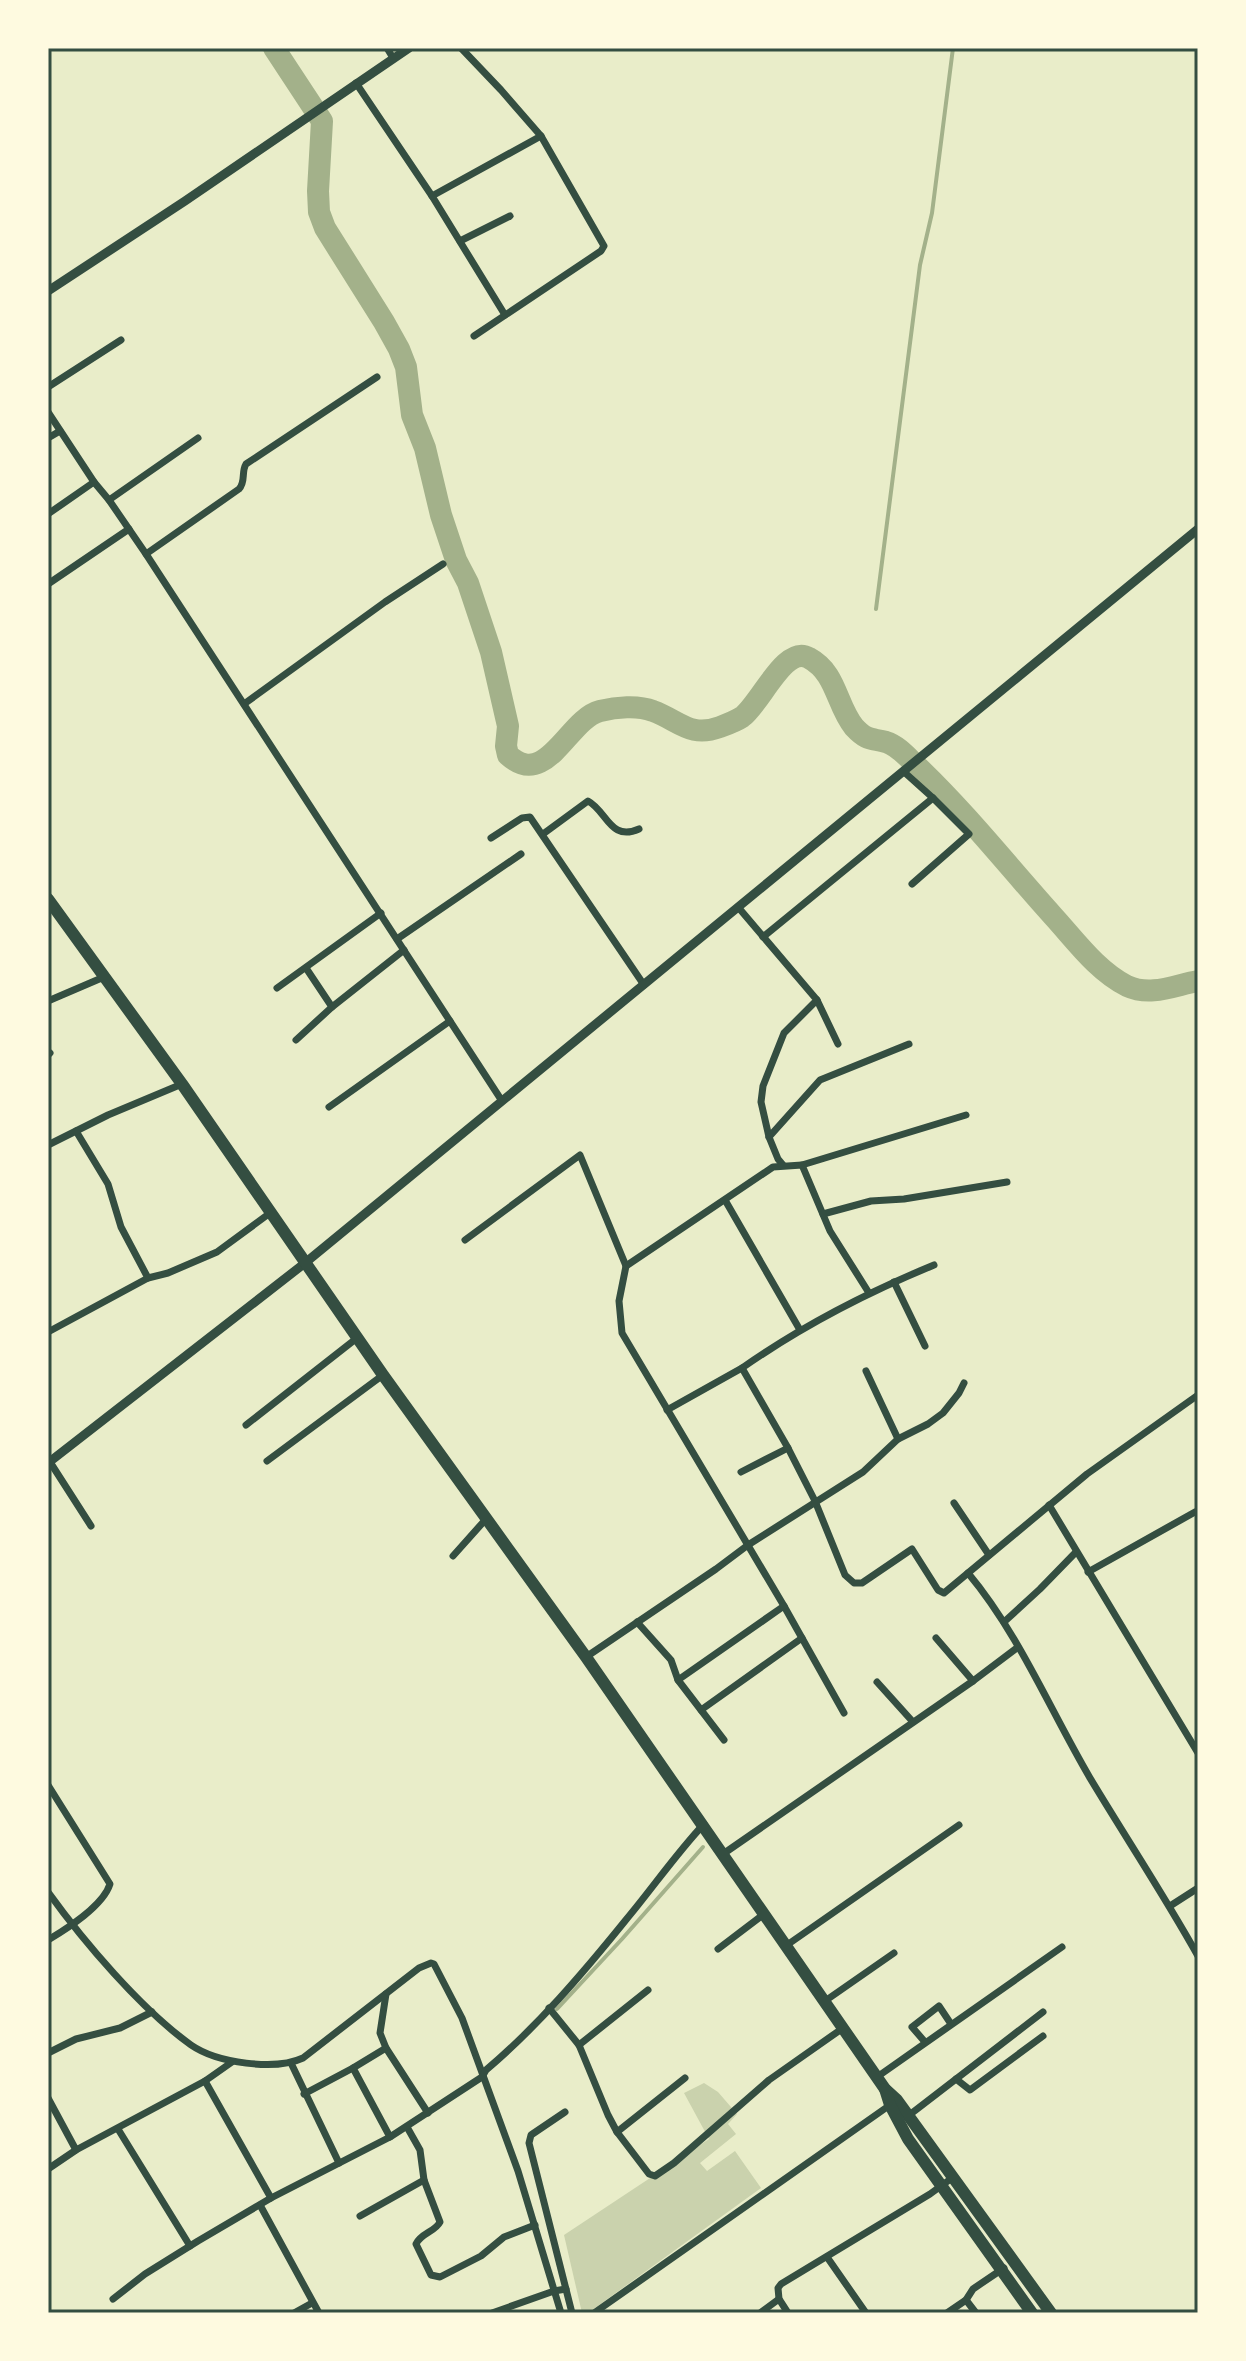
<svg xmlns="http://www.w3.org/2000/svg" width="1246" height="2361" font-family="'Noto Sans',sans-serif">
<rect width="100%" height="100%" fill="#e9edc9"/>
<!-- green -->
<polygon fill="#cad2ad" points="704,2083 718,2092 737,2114 728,2124 736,2134 700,2163 707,2171 735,2151 761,2188 588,2313 582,2313 564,2235 709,2139 684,2093"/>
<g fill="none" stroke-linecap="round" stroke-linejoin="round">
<!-- stream -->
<g stroke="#a3b18a" stroke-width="4">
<polyline points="876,609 920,265 932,213 953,48"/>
<polyline points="557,2009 622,1939 703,1847"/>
</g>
<!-- river -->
<path stroke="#a3b18a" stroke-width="22" d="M274,48L322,121L318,191L319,212L325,228L384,322L399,349L406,367L412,415L425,448L441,515L456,560L468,583L491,652L508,726L506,746L508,755C547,790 568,719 600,711C616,707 638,705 653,711C680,721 690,738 720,727C728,724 736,721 742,717C761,703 785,644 809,658C837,673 836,705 854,727C867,741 871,738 886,742C899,746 909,759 919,768C967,814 1008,866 1053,916C1075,940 1097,971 1127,986C1151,997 1175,985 1198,981"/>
<!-- minor -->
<g stroke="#344e41" stroke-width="7">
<polyline points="387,48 393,58"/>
<polyline points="461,48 501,90 541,136 604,246 601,251 474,336"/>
<polyline points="356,83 432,196 505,315"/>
<polyline points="432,196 541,136"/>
<polyline points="460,241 510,216"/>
<polyline points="48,387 121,340"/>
<polyline points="48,412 94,482 109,500 146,554 502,1101"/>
<polyline points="48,438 60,431"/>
<polyline points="109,500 198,438"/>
<polyline points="48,514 94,482"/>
<path d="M146,554L239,489C246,482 241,472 246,464L377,377"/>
<polyline points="48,584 129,529"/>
<polyline points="244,704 385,602 443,564"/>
<polyline points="903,771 933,798 969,834 912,884"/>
<path d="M543,834L588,801C607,811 610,842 639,829"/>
<polyline points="491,838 522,818 530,817 644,985"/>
<polyline points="738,907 817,1000 784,1033 763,1086 761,1102 769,1137 778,1159 783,1165"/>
<polyline points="763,937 933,798"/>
<polyline points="397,939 521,854"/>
<polyline points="306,968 332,1007"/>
<polyline points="277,988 381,913"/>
<polyline points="817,1000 838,1044"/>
<polyline points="48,1001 104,977"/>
<polyline points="296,1040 332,1007 404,950"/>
<polyline points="48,1055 50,1053"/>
<polyline points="329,1107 450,1021"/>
<polyline points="76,1131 108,1184 121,1227 148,1278"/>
<polyline points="769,1137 820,1080 909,1044"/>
<polyline points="48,1145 108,1115 182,1084"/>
<polyline points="725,1200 800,1330"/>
<polyline points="823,1214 871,1201 904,1199 1007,1182"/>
<polyline points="465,1240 580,1155 626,1266 619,1301 622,1333 784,1606 844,1713"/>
<path d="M934,1265C866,1293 802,1326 742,1368L788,1448L815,1501L845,1575L854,1583H862L912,1549L938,1590L944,1593L1087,1474L1198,1395"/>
<polyline points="626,1266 773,1167 802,1165"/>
<polyline points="894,1282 925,1346"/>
<polyline points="869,1293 830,1231 802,1165 966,1115"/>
<polyline points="48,1332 148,1278 168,1273 217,1252 270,1213"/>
<polyline points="866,1371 898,1439"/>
<polyline points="667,1410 742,1368"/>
<polyline points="246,1425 357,1338"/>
<polyline points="267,1461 383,1375"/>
<polyline points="50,1462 91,1526"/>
<polyline points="741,1472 788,1448"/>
<polyline points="954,1503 989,1555"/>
<polyline points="1049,1505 1198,1753"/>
<polyline points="453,1556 486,1519"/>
<polyline points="1088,1572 1195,1512"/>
<path d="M968,1573C1019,1634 1050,1710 1090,1778C1126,1838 1164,1895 1198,1956"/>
<polyline points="637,1622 671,1660 678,1680 724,1740"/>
<polyline points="1004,1622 1040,1589 1076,1552"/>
<polyline points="936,1638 973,1681"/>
<polyline points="586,1657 716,1569 748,1545 863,1472 898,1439 928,1424 943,1413 959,1393 964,1383"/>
<polyline points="678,1680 784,1606"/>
<polyline points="877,1682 913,1722"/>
<polyline points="701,1710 802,1638"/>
<path d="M48,1785L110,1884C103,1906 68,1928 48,1940"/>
<polyline points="723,1854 973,1681 1018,1647"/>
<path d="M48,1892C84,1942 141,2009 191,2045C217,2063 275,2071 303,2058L419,1968L431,1963L434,1964L462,2018L518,2171L561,2313"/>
<polyline points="1170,1906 1198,1888"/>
<polyline points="787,1945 959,1825"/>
<polyline points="718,1949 764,1914"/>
<polyline points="386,1994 380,2033 386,2048 428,2113"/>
<polyline points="825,2001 894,1953"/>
<polyline points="549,2008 579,2045 608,2115 617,2132 649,2174 655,2176 674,2163 769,2080 843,2028"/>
<polyline points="925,2042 912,2027 939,2006 951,2024"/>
<polyline points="579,2045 648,1990"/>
<polyline points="48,2053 76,2039 120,2028 152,2012"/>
<polyline points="291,2063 339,2163"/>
<polyline points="353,2068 390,2137"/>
<polyline points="877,2077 1062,1947"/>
<polyline points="956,2079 970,2090 1043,2036"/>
<polyline points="205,2081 232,2062"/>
<polyline points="304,2094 353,2068 386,2048"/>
<polyline points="48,2098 76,2150 205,2081 271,2198"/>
<polyline points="565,2112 531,2135 529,2143 572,2313"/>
<polyline points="908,2116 1043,2012"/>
<path d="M407,2127L420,2150L424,2180L440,2222C435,2232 421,2233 416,2244L431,2275L440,2277L481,2256L504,2237L535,2225"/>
<polyline points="118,2129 190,2246"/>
<polyline points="617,2132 685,2078"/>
<polyline points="48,2169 76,2150"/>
<polyline points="260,2205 319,2313"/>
<polyline points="360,2216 424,2180"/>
<polyline points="827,2257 866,2313"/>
<path d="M113,2299L145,2274L198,2241L271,2198L390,2137L482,2077L486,2070C537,2027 583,1973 625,1921C652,1889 675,1855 704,1824"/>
<polyline points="966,2300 976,2313"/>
<polyline points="294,2313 312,2303"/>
<polyline points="492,2313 554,2291 566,2289"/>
<polyline points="594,2313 890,2105"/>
<polyline points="760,2313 779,2299"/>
<polyline points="788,2313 779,2299 778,2288 781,2284 930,2194 952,2178"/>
<polyline points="947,2313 966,2300 973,2289 1004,2268"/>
</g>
<!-- tertiary -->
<g stroke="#344e41" stroke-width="9">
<polyline points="48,291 185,201 409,48"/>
<polyline points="48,1463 305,1263 1198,529"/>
</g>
<!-- primary -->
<g stroke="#344e41" stroke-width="12">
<polyline points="48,899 182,1084 383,1375 586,1657 885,2089 897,2100 1051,2313"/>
<polyline points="885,2089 890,2105 908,2139 1032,2313"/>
</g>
</g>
<!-- border -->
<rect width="1246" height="2361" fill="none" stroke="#fefae0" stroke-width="100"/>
<rect x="50" y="50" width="1146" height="2261" fill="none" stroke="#344e41" stroke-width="3"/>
</svg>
